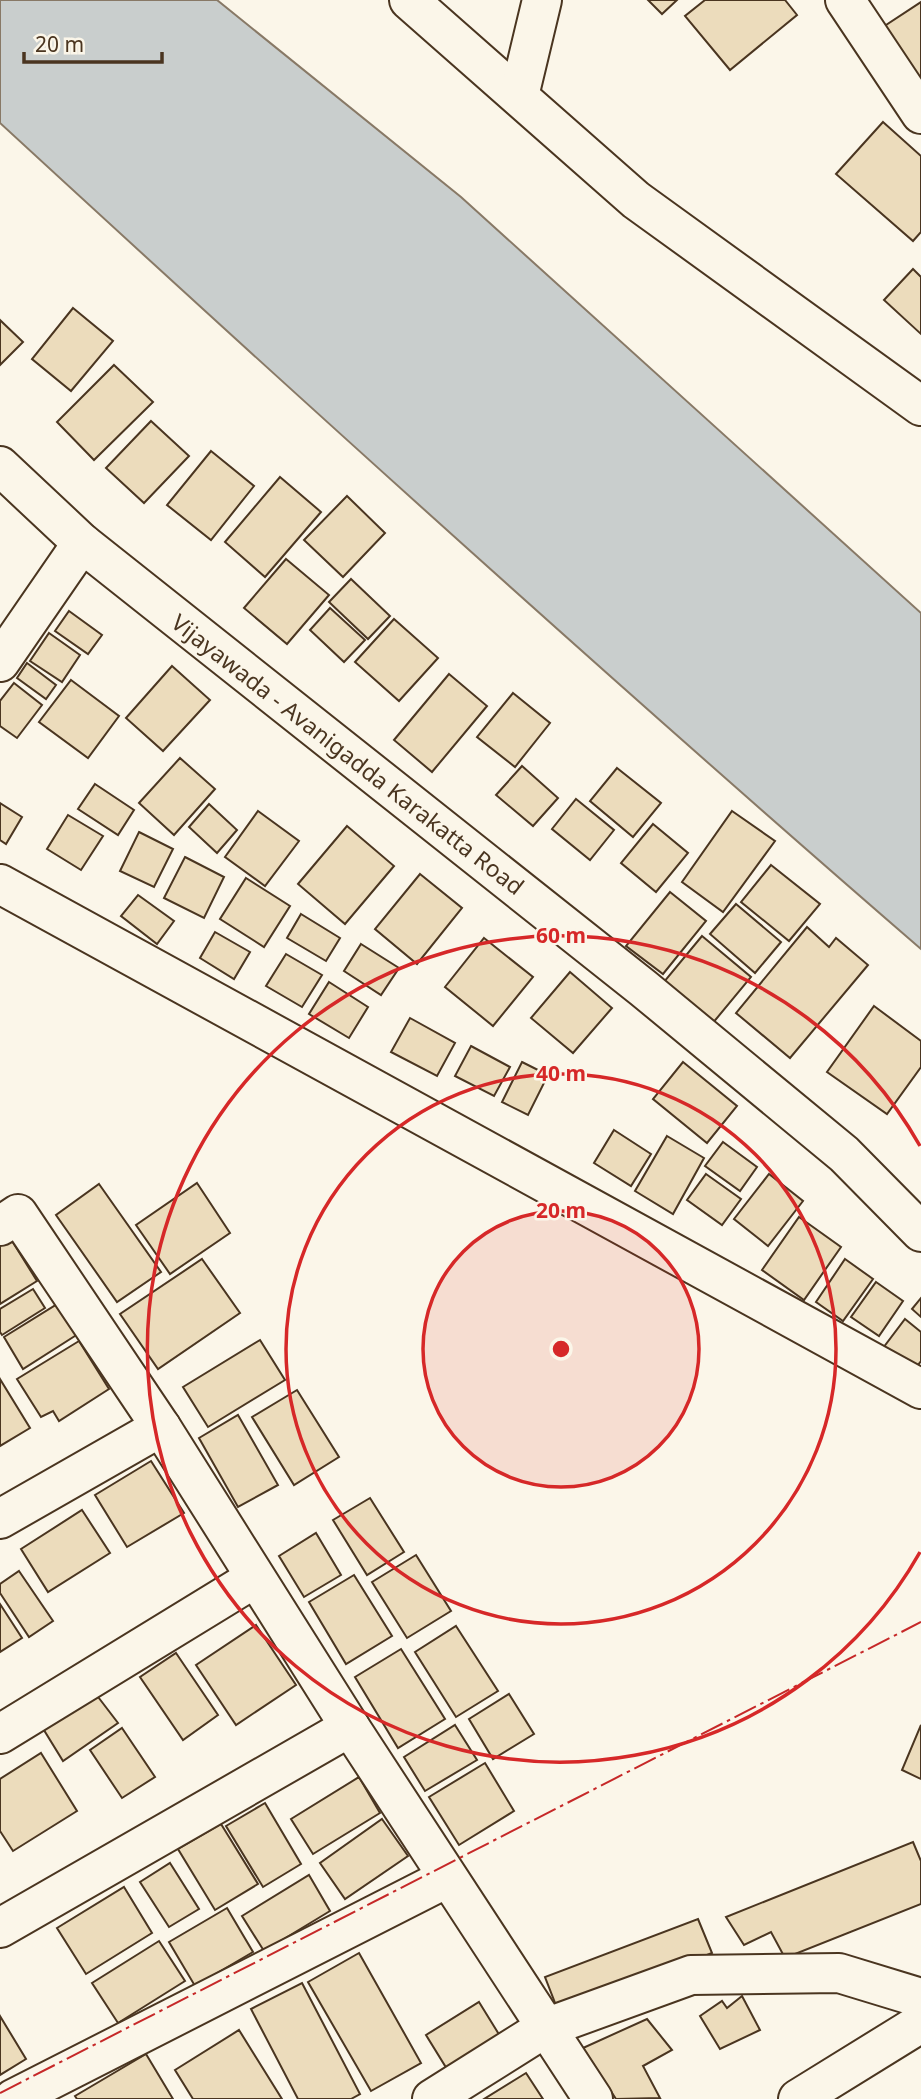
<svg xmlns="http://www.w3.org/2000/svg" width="921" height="2099" font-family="'Noto Sans',sans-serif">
<rect width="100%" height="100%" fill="#fbf6e9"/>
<!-- water -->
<path fill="#c9cecd" stroke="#887966" stroke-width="2" d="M0,0H217L461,197L921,613V949C609,679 303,402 0,123Z"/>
<!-- building -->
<g fill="#ecdcbc" stroke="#4a3520" stroke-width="2">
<polygon points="648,0 677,0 662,14"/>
<polygon points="705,0 785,0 797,15 730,70 685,16"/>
<polygon points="921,2 921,84 883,27"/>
<polygon points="883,122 921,156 921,232 913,241 836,174"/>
<polygon points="913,269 921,277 921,334 884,300"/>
<polygon points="73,308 113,341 71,391 32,359"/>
<polygon points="0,320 23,342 0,365"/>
<polygon points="114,365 153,402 94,460 57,422"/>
<polygon points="151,421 189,456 144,503 106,468"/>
<polygon points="211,451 254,486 211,540 167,505"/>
<polygon points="280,477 321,512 265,577 225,542"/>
<polygon points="347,496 385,533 343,577 304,540"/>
<polygon points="286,559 329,595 287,644 244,608"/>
<polygon points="351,579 390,616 368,639 329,602"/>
<polygon points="330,608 365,640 344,662 310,630"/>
<polygon points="69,611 102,635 88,654 55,631"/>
<polygon points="394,619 438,658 399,701 355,662"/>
<polygon points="49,633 80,655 62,682 30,661"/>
<polygon points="27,663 56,685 46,699 17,678"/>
<polygon points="172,666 210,700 163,751 126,718"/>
<polygon points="449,674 487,706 432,772 394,740"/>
<polygon points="71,680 119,716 88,758 39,722"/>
<polygon points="14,683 42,705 17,738 0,726 0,701"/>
<polygon points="513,693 550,723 515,767 477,737"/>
<polygon points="180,758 215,789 174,835 139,803"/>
<polygon points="522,766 558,798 533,826 496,795"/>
<polygon points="617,768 661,803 633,837 590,801"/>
<polygon points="95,784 134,810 118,835 78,809"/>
<polygon points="576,799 614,830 590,860 552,829"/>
<polygon points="0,803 22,817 6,844 0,840"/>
<polygon points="209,804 237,830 217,853 189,827"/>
<polygon points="258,811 299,841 265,886 225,857"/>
<polygon points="732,811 775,841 723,912 682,882"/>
<polygon points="68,815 103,836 81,870 47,849"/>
<polygon points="653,824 688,853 656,892 621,863"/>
<polygon points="347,826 394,866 345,924 298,884"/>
<polygon points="139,832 173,849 154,887 120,871"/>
<polygon points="185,857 224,877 204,918 164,898"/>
<polygon points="771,865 820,904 789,941 741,902"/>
<polygon points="420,874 462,908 417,964 375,929"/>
<polygon points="246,878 290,906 264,947 220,919"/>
<polygon points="670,892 706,921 663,974 626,946"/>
<polygon points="138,895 174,921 157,944 121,916"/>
<polygon points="736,904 781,942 755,973 710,934"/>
<polygon points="301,914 340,938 326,961 287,938"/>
<polygon points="807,927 829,947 836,938 868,965 790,1058 736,1013"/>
<polygon points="215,932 250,952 234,979 200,958"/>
<polygon points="702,936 751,977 712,1024 663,983"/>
<polygon points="484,938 533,977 493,1026 445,987"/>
<polygon points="361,944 399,968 381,995 344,971"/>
<polygon points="286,954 322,975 302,1007 266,986"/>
<polygon points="570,972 612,1008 573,1053 531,1018"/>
<polygon points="329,982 368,1007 349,1038 309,1014"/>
<polygon points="874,1006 921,1041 921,1067 887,1114 827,1072"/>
<polygon points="410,1018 455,1043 437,1076 391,1052"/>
<polygon points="471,1046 510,1067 494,1096 455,1076"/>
<polygon points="522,1062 548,1075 528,1115 502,1102"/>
<polygon points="683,1062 737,1106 707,1143 653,1099"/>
<polygon points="614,1130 651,1154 631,1186 594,1163"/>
<polygon points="667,1136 704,1158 673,1214 635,1191"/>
<polygon points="723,1142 757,1167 740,1191 705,1166"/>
<polygon points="706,1174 741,1199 722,1225 687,1200"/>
<polygon points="769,1174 803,1201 768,1246 734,1219"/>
<polygon points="197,1183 230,1233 170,1274 136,1225"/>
<polygon points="99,1184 161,1272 117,1302 56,1215"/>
<polygon points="799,1217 841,1247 804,1300 762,1270"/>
<polygon points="9,1236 37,1281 0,1304 0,1241"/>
<polygon points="202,1259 240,1313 158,1369 120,1314"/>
<polygon points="845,1259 873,1279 843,1321 816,1302"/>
<polygon points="876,1282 903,1301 879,1336 851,1317"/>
<polygon points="33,1289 45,1308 2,1335 0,1332 0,1309"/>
<polygon points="921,1298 921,1317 912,1309"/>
<polygon points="59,1303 78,1334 23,1369 4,1337"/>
<polygon points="905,1319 921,1332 921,1361 907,1379 877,1356"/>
<polygon points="260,1340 285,1380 208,1427 183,1387"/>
<polygon points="79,1341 109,1389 59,1421 53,1411 41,1417 17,1379"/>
<polygon points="0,1379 30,1428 0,1446"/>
<polygon points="297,1390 339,1457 294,1485 252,1417"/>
<polygon points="238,1415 278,1485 238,1507 199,1438"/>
<polygon points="151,1461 184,1513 127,1547 95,1495"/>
<polygon points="370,1498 404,1552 367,1575 333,1520"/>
<polygon points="82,1510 110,1553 48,1592 21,1549"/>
<polygon points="316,1533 341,1575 304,1597 279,1556"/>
<polygon points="416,1555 451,1611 407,1638 372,1582"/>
<polygon points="19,1571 53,1621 29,1637 0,1593 0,1584"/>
<polygon points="354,1575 392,1636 346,1664 309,1602"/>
<polygon points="0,1604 22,1638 0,1652"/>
<polygon points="256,1625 296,1685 236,1725 196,1665"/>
<polygon points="456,1626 498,1691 456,1717 415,1652"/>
<polygon points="401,1649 445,1719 398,1748 355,1677"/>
<polygon points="176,1653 218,1715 183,1740 140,1677"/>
<polygon points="92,1689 118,1723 63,1761 39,1722"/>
<polygon points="509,1694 534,1734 493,1759 469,1719"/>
<polygon points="455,1725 477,1760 425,1791 404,1757"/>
<polygon points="921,1725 921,1779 902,1770"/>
<polygon points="122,1728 155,1777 122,1798 90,1750"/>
<polygon points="41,1753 77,1811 13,1851 0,1831 0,1779"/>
<polygon points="485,1763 514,1811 459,1845 429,1797"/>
<polygon points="359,1777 380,1813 313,1854 291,1819"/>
<polygon points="265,1803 301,1864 263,1887 226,1826"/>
<polygon points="382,1819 408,1856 345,1899 320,1863"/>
<polygon points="221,1824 258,1884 215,1910 178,1849"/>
<polygon points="913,1842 921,1861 921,1904 785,1958 771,1932 744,1945 726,1917"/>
<polygon points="170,1863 199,1909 169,1927 140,1882"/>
<polygon points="309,1875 330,1911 264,1951 242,1916"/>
<polygon points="124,1887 152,1933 86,1974 57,1928"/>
<polygon points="227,1908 253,1952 195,1986 169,1942"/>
<polygon points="698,1919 712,1953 559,2013 545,1977"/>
<polygon points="159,1941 185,1981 118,2023 92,1983"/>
<polygon points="359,1953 421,2063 371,2091 308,1982"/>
<polygon points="302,1983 360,2094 351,2099 298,2099 251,2009"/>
<polygon points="742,1996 760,2030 720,2049 700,2016 722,2001 727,2008"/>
<polygon points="479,2002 500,2036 447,2069 426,2035"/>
<polygon points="0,2016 26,2059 0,2075"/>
<polygon points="647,2019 672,2050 643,2066 660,2098 616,2099 583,2048"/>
<polygon points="239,2030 282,2099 193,2099 175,2070"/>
<polygon points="146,2054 173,2099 77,2099 75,2096"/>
<polygon points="526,2073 543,2099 484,2099"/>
</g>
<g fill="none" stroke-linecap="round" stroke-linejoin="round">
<defs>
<g id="minor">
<polyline points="409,0 636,200 921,406"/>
<polyline points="845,0 921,114"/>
<polyline points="519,96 542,0"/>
<polyline points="0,662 82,543"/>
<polyline points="0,884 921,1389"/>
<polyline points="0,1226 18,1214 161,1427 350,1727 593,2099"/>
<polyline points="0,1519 161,1427"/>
<polyline points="0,1734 255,1578"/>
<polyline points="0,1928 350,1727"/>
<polyline points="13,2099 447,1878"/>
<polyline points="432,2099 545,2028 691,1975 839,1973 921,1998"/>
</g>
<g id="major">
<polyline points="0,466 82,543 643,988 844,1154 921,1232"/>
<polyline points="798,2099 921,2023"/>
</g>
</defs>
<!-- minor casing -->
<use href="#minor" stroke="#4a3520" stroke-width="42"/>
<!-- major casing -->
<use href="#major" stroke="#4a3520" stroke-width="42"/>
<!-- minor -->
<use href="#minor" stroke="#fbf6e9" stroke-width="38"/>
<!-- major -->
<use href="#major" stroke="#fbf6e9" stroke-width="38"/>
<!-- power -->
<polyline stroke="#c62828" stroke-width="2" stroke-dasharray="24 5 3.5 5" stroke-linecap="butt" points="0,2093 921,1622"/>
</g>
<!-- distance rings -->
<circle cx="561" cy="1349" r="138" fill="#d62828" fill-opacity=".12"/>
<g fill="none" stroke="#d62828" stroke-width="3.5">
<circle cx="561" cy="1349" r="138"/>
<circle cx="561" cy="1349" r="275"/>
<path d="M920 1552A413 413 0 1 1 920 1146"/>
</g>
<g text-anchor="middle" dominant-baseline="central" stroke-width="5" stroke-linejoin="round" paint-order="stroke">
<!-- street labels -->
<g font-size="23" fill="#4a3520" stroke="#fbf6e9">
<text transform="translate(348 754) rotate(38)">Vijayawada - Avanigadda Karakatta Road</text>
</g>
</g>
<circle cx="561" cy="1349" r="10" fill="#d62828" stroke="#fbf6e9" stroke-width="3.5"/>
<g font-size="21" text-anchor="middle" font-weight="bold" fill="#d62828" stroke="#fbf6e9" stroke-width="5" stroke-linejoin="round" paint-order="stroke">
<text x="561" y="943">60 m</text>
<text x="561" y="1081">40 m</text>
<text x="561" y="1218">20 m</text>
</g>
<!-- scale -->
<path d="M24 52v10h138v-10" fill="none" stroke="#4a3520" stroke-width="3.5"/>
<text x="35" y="52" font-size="21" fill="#4a3520" stroke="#fbf6e9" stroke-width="5" paint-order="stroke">20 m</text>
</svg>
